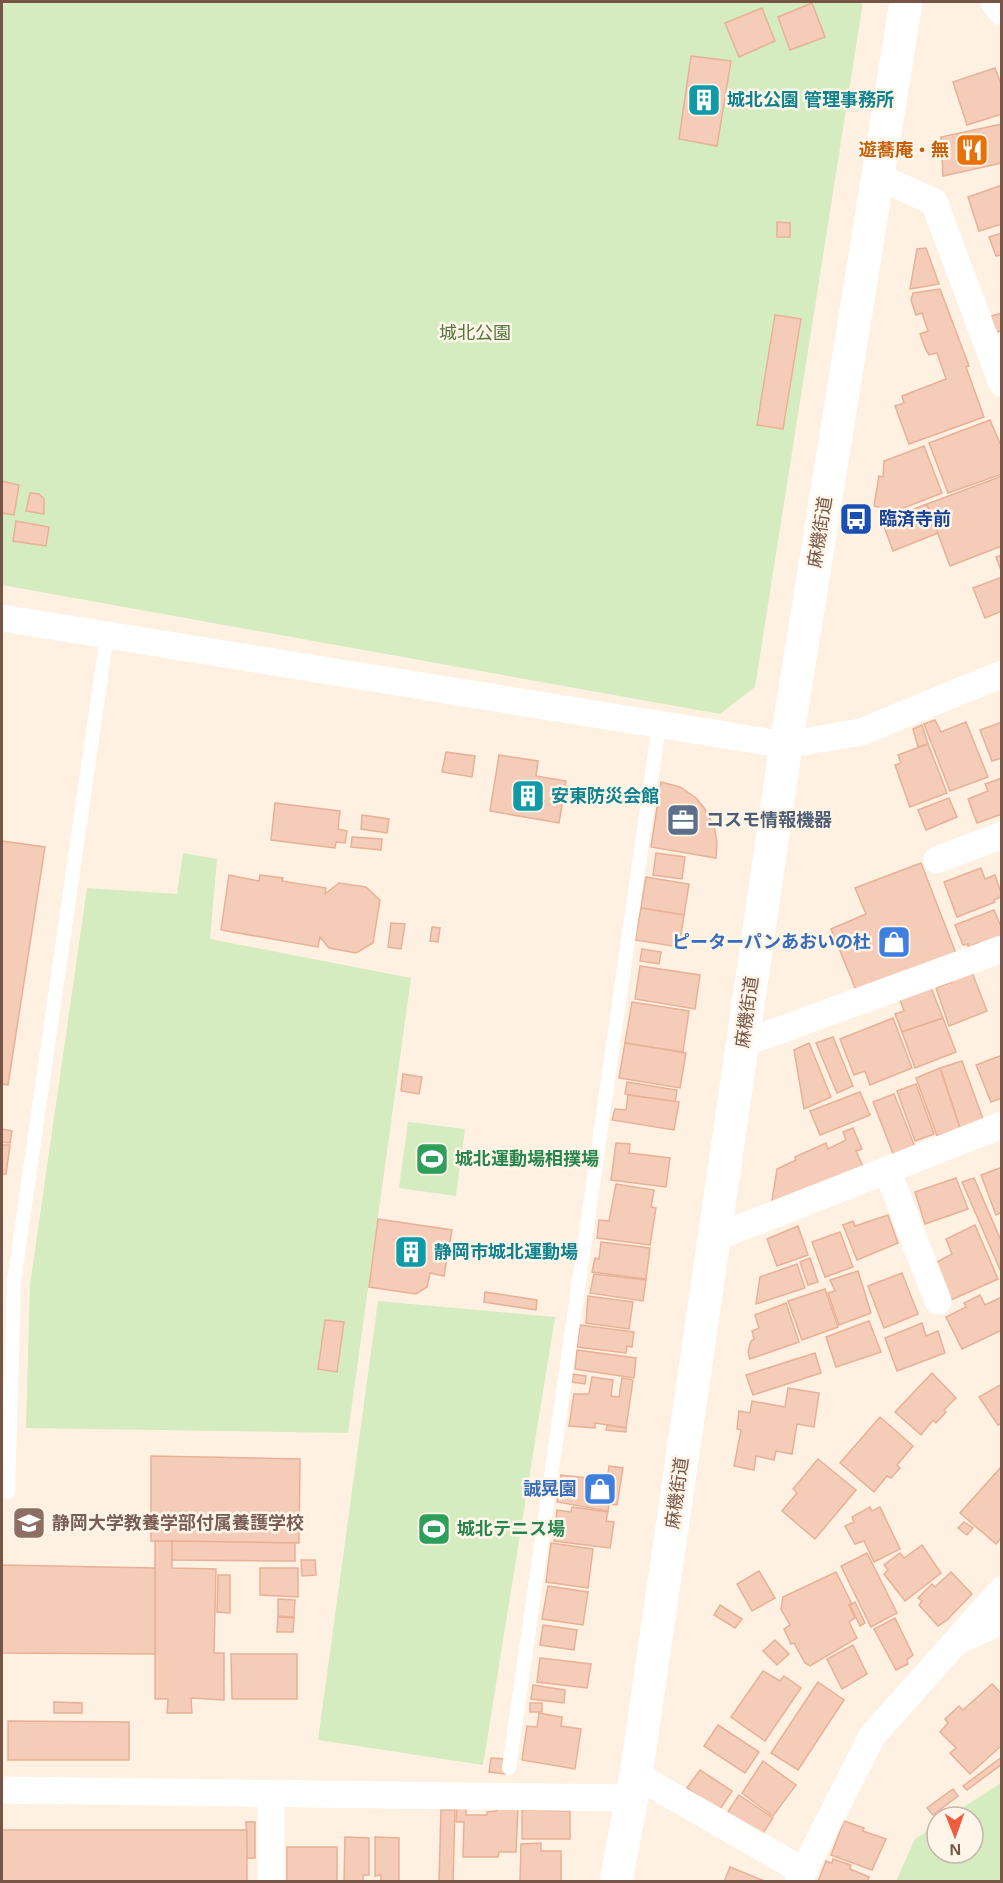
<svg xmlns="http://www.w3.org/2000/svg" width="1003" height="1883" font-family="Helvetica,'Noto Sans JP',sans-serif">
<rect width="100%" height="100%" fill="#fef1e1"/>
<!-- green -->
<g fill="#d4ecbf">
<polygon points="2,2 863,2 755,687 720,714 2,585"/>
<polygon points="183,853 217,859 210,939 411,978 348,1433 26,1428 30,1285 87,888 177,894"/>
<polygon points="408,1122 465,1129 456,1196 399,1188"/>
<polygon points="378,1301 555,1317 483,1765 318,1740"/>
<polygon points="1001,1783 1001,1881 896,1881 915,1839 937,1825 937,1853 973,1853 973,1817 948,1817"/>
</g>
<!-- building -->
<g fill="#f5ccb7" stroke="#e8b197" stroke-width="1.5">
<polygon points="812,3 825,37 790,50 778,17"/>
<polygon points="762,8 775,41 739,57 725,23"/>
<polygon points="691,56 731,61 717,146 679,139"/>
<polygon points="995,68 1002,87 1002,114 967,125 953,82"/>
<polygon points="1002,124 1002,163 943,176 941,137"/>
<polygon points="1002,185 1002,224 979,231 968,197"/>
<polygon points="777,222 790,223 790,237 777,237"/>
<polygon points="1002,233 1002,258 1000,255 996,256 989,237"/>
<polygon points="926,248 939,284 910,289 917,249"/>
<polygon points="940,289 969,366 966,367 984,417 909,444 895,406 904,403 902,396 946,379 937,353 929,355 926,350 920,334 928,331 922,313 916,315 911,300 913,293"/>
<polygon points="1002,313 1002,331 997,332 991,316"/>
<polygon points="775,315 801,319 783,429 757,425"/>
<polygon points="990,420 1002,448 1002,474 948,493 929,443"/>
<polygon points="924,446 942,493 896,511 874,506 879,476 883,477 884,461"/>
<polygon points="1002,476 1002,546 950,566 927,504"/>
<polygon points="2,481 19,485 14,515 2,513"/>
<polygon points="30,493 39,494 44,499 44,514 26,511"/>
<polygon points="927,504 938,533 893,551 882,521"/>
<polygon points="16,521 49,527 46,546 13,541"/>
<polygon points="1002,555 1002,573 996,557"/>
<polygon points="1002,577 1002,611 985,618 973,588"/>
<polygon points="935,720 941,732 966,722 988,777 950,791 924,724"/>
<polygon points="1002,722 1002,758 992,761 980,730"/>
<polygon points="922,725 928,744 918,747 913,729"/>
<polygon points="928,744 947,793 910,807 895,765 901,763 898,755"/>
<polygon points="446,752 475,756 472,777 442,772"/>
<polygon points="499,755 538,761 536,776 566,781 559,823 490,811"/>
<polygon points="1002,778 1002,814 977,823 968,799 988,791 985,784"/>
<polygon points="661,782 680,787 696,798 704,808 714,826 717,842 716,858 651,847"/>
<polygon points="949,798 957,817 926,830 918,810"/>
<polygon points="275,803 340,811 338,829 347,831 345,843 336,842 335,848 271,840"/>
<polygon points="362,815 389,819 387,833 361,829"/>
<polygon points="352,837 382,839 381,850 351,847"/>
<polygon points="2,841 45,847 8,1085 2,1084"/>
<polygon points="656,853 685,857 682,879 653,875"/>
<polygon points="921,863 957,956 858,995 831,929 866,914 855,888"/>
<polygon points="981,868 985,879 995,875 1002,896 994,900 995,902 957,917 944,882"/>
<polygon points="229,875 259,881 260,875 283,878 282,881 326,888 325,894 339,883 366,887 380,900 373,943 356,953 329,948 320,937 318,947 221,930"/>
<polygon points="646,877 689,884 684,915 641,908"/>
<polygon points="641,908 684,915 679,947 635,940"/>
<polygon points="994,910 1002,929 1002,936 980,945 979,943 968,947 968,944 963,945 955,925"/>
<polygon points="391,923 405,924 401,949 388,947"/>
<polygon points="432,927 440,928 438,942 430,941"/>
<polygon points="642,949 661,952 659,964 640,961"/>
<polygon points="640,966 700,975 695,1009 635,999"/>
<polygon points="971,970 987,1011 949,1026 936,988 952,982 950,978"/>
<polygon points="930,985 943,1018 902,1032 895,1014 904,1011 899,997"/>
<polygon points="632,1002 689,1011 683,1052 625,1043"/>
<polygon points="893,1018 912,1068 870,1085 865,1071 854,1075 840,1039"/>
<polygon points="943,1018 956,1052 915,1068 902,1032"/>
<polygon points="833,1037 853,1086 837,1093 816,1043"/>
<polygon points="625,1043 686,1053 680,1088 619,1078"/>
<polygon points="809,1043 831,1097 804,1109 794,1050"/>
<polygon points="1002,1055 1002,1098 991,1102 976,1065"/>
<polygon points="962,1061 983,1119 960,1128 940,1068"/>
<polygon points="940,1068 960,1128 937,1136 916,1078"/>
<polygon points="403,1074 422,1077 419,1094 401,1091"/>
<polygon points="627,1082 677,1090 675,1102 625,1094"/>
<polygon points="916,1084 934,1134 915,1141 897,1091"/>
<polygon points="860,1092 870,1115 820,1135 810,1111"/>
<polygon points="894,1094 915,1147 894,1156 873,1102"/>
<polygon points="628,1095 679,1102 674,1130 612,1120 615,1109 626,1110"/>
<polygon points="853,1128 862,1149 856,1151 864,1169 771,1207 777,1169 796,1160 795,1157 826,1143 828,1149 846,1140 843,1132"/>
<polygon points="2,1129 12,1131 10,1143 2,1142"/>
<polygon points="616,1143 630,1144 629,1153 670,1158 666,1187 611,1180"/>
<polygon points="2,1145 10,1145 6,1174 2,1174"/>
<polygon points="1002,1167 1002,1215 1000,1213 996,1215 981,1175"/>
<polygon points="956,1178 968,1209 925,1224 915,1192"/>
<polygon points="974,1178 1002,1243 1002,1274 962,1182"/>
<polygon points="616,1184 654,1190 651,1207 656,1208 650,1245 597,1238 599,1220 609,1221"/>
<polygon points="888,1215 898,1243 857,1260 843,1225 853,1221 855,1226"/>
<polygon points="378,1219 452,1230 444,1276 430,1273 427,1287 416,1294 369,1287"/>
<polygon points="975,1225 998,1279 951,1300 935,1263 952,1254 946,1239"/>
<polygon points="798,1226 808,1255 777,1266 767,1239"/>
<polygon points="840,1232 853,1267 825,1277 812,1242"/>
<polygon points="601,1242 650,1248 646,1279 592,1272 595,1258 599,1259"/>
<polygon points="810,1258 818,1282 808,1285 800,1262"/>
<polygon points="797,1264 805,1288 756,1304 760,1277"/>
<polygon points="858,1271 871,1313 839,1325 828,1293 835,1291 830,1280"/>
<polygon points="902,1273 918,1314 884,1328 868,1286"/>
<polygon points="594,1274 646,1280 643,1301 590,1293"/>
<polygon points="825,1289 838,1327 802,1340 788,1301"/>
<polygon points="485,1292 537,1300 536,1310 484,1302"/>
<polygon points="980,1295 985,1305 1002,1297 1002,1330 962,1349 946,1317 966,1307 964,1303"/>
<polygon points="588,1296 633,1302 629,1329 586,1323"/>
<polygon points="786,1303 799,1342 750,1359 748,1352 751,1341 754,1339 752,1331 759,1328 755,1315"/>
<polygon points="325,1320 344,1322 337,1372 318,1369"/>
<polygon points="869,1321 881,1352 836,1367 826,1337"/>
<polygon points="922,1323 926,1336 938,1331 945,1353 897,1371 885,1338"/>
<polygon points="580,1325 634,1332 632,1347 627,1346 626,1353 577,1347"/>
<polygon points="577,1350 636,1358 634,1378 575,1369"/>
<polygon points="815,1353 821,1373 753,1395 746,1375"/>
<polygon points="932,1373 956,1398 944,1410 946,1412 936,1423 933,1420 921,1435 895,1412"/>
<polygon points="573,1374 586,1376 585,1384 572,1382"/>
<polygon points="592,1377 613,1380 611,1396 619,1397 622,1378 633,1380 626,1428 595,1423 595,1428 569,1426 574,1394 589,1394"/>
<polygon points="1002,1384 1002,1423 998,1425 979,1397"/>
<polygon points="788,1388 819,1393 814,1427 797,1424 792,1454 776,1451 774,1460 756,1456 754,1470 734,1466 741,1430 737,1429 739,1411 750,1413 752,1401 785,1407"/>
<polygon points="880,1417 913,1446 897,1465 900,1468 891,1478 887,1476 874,1492 840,1463"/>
<polygon points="607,1425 626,1428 626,1432 606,1430"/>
<polygon points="151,1456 300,1459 299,1543 151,1541"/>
<polygon points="818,1459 856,1490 815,1539 782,1511 797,1493 793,1489"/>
<polygon points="609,1466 623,1468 617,1505 609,1504 608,1511 557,1502 561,1475 607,1480"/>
<polygon points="1002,1466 1002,1537 996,1544 960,1513"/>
<polygon points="572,1507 608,1512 606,1521 614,1522 610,1548 554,1541 557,1510 571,1512"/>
<polygon points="870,1507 872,1511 880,1507 900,1549 874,1562 864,1541 855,1544 845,1526 854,1522 852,1517"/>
<polygon points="964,1522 973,1528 967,1535 958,1528"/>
<polygon points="155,1541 172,1541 172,1568 216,1569 214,1653 224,1653 224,1700 191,1698 192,1713 167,1713 168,1699 155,1699"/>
<polygon points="172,1541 295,1543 295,1561 172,1560"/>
<polygon points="551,1543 593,1549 588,1588 546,1582"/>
<polygon points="922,1545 941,1573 905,1601 884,1574 888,1570 884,1565 900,1553 904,1558"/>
<polygon points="867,1553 897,1613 871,1627 841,1566"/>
<polygon points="301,1560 315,1560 316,1575 302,1576"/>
<polygon points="2,1565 155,1568 155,1654 2,1653"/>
<polygon points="260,1568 298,1568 298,1597 260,1595"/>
<polygon points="759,1571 775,1598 752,1611 737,1584"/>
<polygon points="836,1572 852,1604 849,1605 855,1618 849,1622 857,1638 810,1666 805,1663 794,1643 791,1644 784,1629 790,1625 781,1609 783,1597"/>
<polygon points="951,1572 972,1594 947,1620 938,1626 919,1605 922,1601 918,1598 932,1584 935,1587"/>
<polygon points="218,1575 230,1575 230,1613 217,1612"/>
<polygon points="548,1586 588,1592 583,1625 542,1619"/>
<polygon points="278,1599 295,1600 294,1617 278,1616"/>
<polygon points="855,1602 865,1623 860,1626 850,1605"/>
<polygon points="720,1605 742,1619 735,1628 714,1615"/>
<polygon points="278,1617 294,1618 293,1632 277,1632"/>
<polygon points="895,1618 913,1655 907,1660 908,1664 896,1670 874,1629"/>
<polygon points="543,1625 577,1630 574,1650 540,1645"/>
<polygon points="775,1640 789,1654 777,1665 763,1651"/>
<polygon points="853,1645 867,1674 842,1689 827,1659"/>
<polygon points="231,1654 297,1654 297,1699 232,1699"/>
<polygon points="540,1658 591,1664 587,1688 537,1682"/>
<polygon points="763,1671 780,1681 784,1676 801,1688 765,1741 731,1717"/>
<polygon points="818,1682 844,1700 798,1770 771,1753"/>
<polygon points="992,1684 1002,1694 1002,1745 970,1774 950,1753 956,1748 940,1732 948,1723 945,1719 959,1706 963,1710"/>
<polygon points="533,1685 565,1690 564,1703 531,1699"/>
<polygon points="54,1702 82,1703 82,1713 54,1713"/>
<rect x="530" y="1703" width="12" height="9"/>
<polygon points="539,1713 562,1717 561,1726 581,1729 575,1769 522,1760 527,1726 537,1727"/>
<polygon points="8,1721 129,1722 129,1760 8,1760"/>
<polygon points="718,1725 759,1752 745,1773 704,1746"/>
<polygon points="1002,1757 1002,1764 967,1790 963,1786"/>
<polygon points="491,1758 507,1759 505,1774 489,1772"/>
<polygon points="763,1761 796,1785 773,1816 742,1793"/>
<polygon points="700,1770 732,1791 719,1811 687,1788"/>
<polygon points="953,1789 958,1796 933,1815 927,1808"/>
<polygon points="739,1795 773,1818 761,1836 727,1813"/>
<polygon points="457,1804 466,1805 466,1815 487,1815 487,1812 496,1811 496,1808 518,1808 516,1852 499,1852 498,1857 463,1857 464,1822 456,1822"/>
<polygon points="441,1810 455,1810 453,1882 439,1882"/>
<polygon points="522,1810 570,1811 570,1839 522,1839"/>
<polygon points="844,1821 864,1828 863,1831 886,1839 872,1870 831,1855"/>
<polygon points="246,1822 255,1822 255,1858 247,1858"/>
<rect x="2" y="1830" width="245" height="52"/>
<polygon points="345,1837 369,1838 369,1875 363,1875 363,1882 344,1882"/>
<polygon points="375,1837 399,1838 399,1882 381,1882 381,1875 375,1876"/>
<polygon points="541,1843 541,1851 561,1851 561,1882 520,1882 521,1844"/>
<rect x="287" y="1847" width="50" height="35"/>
<polygon points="833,1859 851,1865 850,1869 869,1877 867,1882 818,1882 826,1861 832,1863"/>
<polygon points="730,1867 767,1882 724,1882"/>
</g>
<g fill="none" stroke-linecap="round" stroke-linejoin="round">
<!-- service -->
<g stroke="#fff" stroke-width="14">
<polyline points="8,1492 14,1281 107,635"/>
<polyline points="509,1768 659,725"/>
</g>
<!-- minor -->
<g stroke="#fff" stroke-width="27">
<polyline points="994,2 1002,12"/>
<polyline points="877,176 934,202 1002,383"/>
<polyline points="2,618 786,745 861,732 1002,674"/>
<polyline points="937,860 1002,835"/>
<polyline points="742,1044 1002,949"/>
<polyline points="887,1170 938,1301"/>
<polyline points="714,1238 1002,1125"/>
<polyline points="964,1638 1002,1621"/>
<polyline points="636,1775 803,1871"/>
<polyline points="2,1790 633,1798"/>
<polyline points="271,1882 271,1793"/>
<polyline points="798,1882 872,1736 1002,1590"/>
</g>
<!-- tertiary -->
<polyline stroke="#fff" stroke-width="33" points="616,1882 636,1775 786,745 906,2"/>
</g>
<!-- icons -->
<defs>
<symbol id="building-square" viewBox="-11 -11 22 22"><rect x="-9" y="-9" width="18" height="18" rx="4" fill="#0f9aa8" stroke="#fff5e9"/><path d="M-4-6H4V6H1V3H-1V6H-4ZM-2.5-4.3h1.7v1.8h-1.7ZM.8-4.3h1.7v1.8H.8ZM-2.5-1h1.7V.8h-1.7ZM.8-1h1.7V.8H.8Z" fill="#fff"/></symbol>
<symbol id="restaurant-square" viewBox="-11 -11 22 22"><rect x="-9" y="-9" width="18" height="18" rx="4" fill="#e8710a" stroke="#fff5e9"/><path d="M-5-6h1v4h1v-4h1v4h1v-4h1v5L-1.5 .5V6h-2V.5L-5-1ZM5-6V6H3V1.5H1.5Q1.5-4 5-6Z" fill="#fff"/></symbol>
<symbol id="bus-square" viewBox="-11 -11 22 22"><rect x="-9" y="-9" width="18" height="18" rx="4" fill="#1a4fb4" stroke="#fff5e9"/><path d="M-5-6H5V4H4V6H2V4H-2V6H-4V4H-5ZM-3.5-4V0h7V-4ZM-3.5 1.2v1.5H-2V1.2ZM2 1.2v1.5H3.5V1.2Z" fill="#fff"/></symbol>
<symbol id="office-square" viewBox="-11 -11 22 22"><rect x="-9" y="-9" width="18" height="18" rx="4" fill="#5c6f8a" stroke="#fff5e9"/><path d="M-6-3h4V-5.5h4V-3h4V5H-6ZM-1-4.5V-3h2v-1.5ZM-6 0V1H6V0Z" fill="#fff"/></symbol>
<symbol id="shop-square" viewBox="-11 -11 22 22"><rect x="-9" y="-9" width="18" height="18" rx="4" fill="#3f7fe0" stroke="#fff5e9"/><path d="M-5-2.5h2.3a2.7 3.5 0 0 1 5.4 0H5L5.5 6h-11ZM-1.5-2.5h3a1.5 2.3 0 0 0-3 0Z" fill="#fff"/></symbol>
<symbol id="stadium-square" viewBox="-11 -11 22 22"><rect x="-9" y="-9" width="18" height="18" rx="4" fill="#2e9e5b" stroke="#fff5e9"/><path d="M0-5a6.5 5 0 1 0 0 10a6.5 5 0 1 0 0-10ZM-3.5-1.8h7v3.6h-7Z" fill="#fff"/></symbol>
<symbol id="school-square" viewBox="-11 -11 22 22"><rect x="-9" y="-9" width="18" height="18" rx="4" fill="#8d6e63" stroke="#fff5e9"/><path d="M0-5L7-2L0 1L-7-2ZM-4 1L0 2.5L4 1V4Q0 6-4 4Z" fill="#fff"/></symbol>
</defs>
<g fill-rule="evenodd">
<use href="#building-square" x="685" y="81" width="38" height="38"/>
<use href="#restaurant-square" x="953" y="131" width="38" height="38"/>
<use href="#bus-square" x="837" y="500" width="38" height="38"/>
<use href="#building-square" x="509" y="777" width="38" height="38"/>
<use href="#office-square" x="664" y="801" width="38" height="38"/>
<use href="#shop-square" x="875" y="923" width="38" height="38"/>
<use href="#stadium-square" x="413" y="1140" width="38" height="38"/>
<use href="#building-square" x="392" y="1233" width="38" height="38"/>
<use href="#shop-square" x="581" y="1470" width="38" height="38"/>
<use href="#school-square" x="10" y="1504" width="38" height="38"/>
<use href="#stadium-square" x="415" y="1510" width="38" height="38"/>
</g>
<g text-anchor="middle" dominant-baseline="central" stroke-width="5" stroke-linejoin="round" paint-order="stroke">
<!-- culture labels -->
<g font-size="18" font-weight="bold" fill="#0d838f" stroke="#fff5e9" text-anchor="start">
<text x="727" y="100">城北公園 管理事務所</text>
<text x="551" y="796">安東防災会館</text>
<text x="434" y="1252">静岡市城北運動場</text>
</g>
<!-- food labels -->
<g font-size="18" font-weight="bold" fill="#c56008" stroke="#fff5e9" text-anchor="end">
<text x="949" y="150">遊蕎庵・無</text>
</g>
<!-- park labels -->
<g font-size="18" fill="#51773c" stroke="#fff5e9">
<text x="475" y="333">城北公園</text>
</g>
<!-- transit labels -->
<g font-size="18" font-weight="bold" fill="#164399" stroke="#fff5e9" text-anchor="start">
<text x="879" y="519">臨済寺前</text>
</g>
<!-- street labels -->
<g font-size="18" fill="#765547" stroke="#fff5e9">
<text transform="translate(820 532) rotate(-81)">麻機街道</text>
<text transform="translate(747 1012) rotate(-82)">麻機街道</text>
<text transform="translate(677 1493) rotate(-82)">麻機街道</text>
</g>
<!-- service labels -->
<g font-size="18" font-weight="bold" fill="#4e5e75" stroke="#fff5e9" text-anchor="start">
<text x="706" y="820">コスモ情報機器</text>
</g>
<!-- shop labels -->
<g font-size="18" font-weight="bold" fill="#366cbe" stroke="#fff5e9" text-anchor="end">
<text x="871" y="942">ピーターパンあおいの杜</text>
<text x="577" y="1489">誠晃園</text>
</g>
<!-- leisure labels -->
<g font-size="18" font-weight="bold" fill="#27864d" stroke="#fff5e9" text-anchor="start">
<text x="455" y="1159">城北運動場相撲場</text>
<text x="457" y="1529">城北テニス場</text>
</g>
<!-- education labels -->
<g font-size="18" font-weight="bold" fill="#785e54" stroke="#fff5e9" text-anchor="start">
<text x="52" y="1523">静岡大学教養学部付属養護学校</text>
</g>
</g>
<!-- border -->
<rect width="1003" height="1883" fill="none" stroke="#765547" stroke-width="6"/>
<!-- north arrow -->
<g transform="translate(955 1835) rotate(179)"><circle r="28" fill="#fff5e9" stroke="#c8b5a8" stroke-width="1.5"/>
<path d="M0-4.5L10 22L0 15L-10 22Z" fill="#ef5c3f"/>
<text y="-9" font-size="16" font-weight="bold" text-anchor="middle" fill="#765547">N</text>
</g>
</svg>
